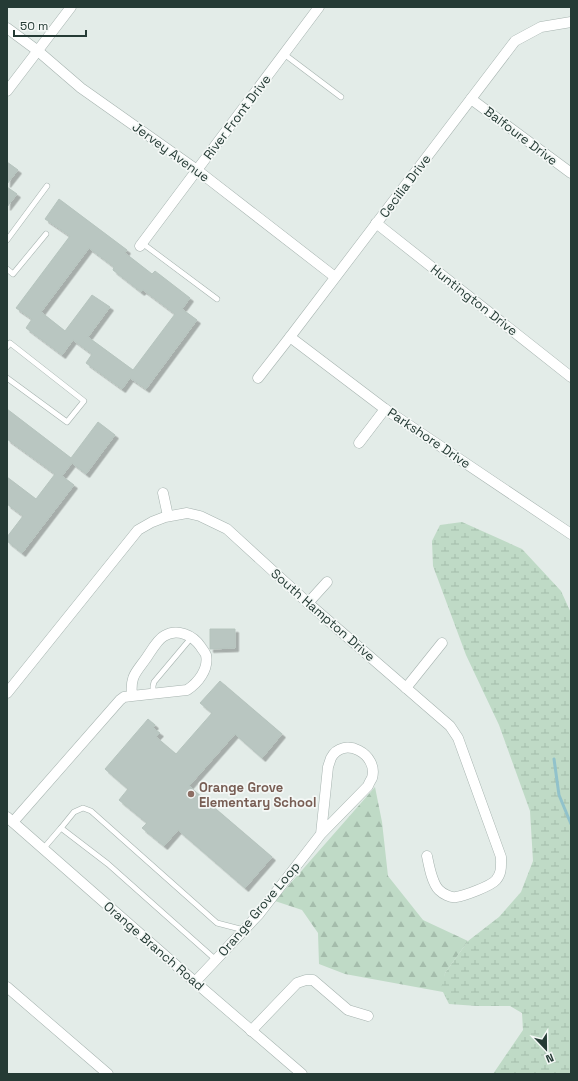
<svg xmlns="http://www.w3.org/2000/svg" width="578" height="1081" font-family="'Space Grotesk',sans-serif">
<defs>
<pattern id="forest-firs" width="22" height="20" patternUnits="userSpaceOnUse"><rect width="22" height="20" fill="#bfdac6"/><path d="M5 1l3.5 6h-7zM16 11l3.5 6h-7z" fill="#a4bcab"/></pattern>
<pattern id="wetland-marsh" width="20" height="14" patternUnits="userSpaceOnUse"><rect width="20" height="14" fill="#bfdac6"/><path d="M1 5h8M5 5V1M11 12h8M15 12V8" fill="none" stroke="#a4bcab"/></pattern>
<filter id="shadow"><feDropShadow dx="3.5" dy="3.5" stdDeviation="0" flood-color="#0004"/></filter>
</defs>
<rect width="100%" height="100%" fill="#e3ece8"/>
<!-- forest -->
<polygon fill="url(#forest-firs)" points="375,787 382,822 388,876 423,920 468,941 445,973 443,992 345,974 319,964 318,933 302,910 275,901"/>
<!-- wetland -->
<polygon fill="url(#wetland-marsh)" points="462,522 522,549 561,591 571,613 571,1074 493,1074 523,1030 522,1013 510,1006 477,1006 449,1004 441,988 445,973 468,941 499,917 521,892 533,861 530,811 499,725 466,655 433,566 432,541 440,525"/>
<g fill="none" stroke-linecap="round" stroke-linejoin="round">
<!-- stream -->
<polyline stroke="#91c2cb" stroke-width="3" points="554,759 559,795 571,824"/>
</g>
<!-- building -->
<g fill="#b9c6c1" stroke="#b6c4be" fill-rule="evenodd" filter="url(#shadow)">
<polygon points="7,162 18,170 7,184"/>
<polygon points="7,187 17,194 7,207"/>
<path d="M59,199L127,250L125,253L152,274L155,271L190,298L182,309L197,320L146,389L130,378L122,389L86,363L92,354L73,340L62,355L26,328L32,319L16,308L70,236L45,219ZM89,248L114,267L113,270L141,292L143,290L175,314L133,370L88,337L110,307L92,295L65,331L41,312Z"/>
<polygon points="7,409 71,458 98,422 115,435 86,474 72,463 62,476 74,485 22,553 7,541 7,537 23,516 7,504 7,477 36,499 55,474 7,439"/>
<polygon points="210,629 235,629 235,648 210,649"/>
<polygon points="220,681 282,734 262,758 235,734 189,786 272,857 245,888 178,830 164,846 142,828 147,823 119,800 128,789 105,769 148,719 155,725 153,728 160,733 156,737 176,754 212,713 200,703"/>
</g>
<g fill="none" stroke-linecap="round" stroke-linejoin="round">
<defs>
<g id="service">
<polyline points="284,54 341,97"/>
<polyline points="7,240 47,186"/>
<polyline points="142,243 217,299"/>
<polyline points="7,269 13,274 46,234"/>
<polyline points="7,347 10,343 84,401 67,422 7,378"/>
<polyline points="153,694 153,686 154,682 191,638"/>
<polyline points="61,828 74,812 83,808 91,811 217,923 244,930"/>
<polyline points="43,849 61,828 108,864 216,960"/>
</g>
<g id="minor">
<polyline points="7,28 38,51 81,88 197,170 335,277"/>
<polyline points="7,91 71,7"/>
<polyline points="471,99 571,173"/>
<polyline points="376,223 571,377"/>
<polyline points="140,246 319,7"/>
<polyline points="290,337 385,409 571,534"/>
<polyline points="258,378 290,337 515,41 541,27 571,22"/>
<polyline points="359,443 385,409"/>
<polyline points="163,493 168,516"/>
<polyline points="308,603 327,582"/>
<polyline points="406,688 442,643"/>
<path d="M7,693L138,530L152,522L165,517L187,513L200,516L227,529L308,603L450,726L458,738L501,857C501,866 502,873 496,880C491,886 464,896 456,897C451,898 443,894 439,890C432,883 429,866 427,856"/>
<polyline points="7,817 195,982 302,1074"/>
<path d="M13,822L120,700L124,697L132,696L187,690C198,683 209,669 206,655C205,652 202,649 201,647C193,635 177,628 164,636C158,639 151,651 147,657C136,673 130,675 132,696"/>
<path d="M195,982L259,914L321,834L368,786C369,783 371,780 372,778C379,754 343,735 331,758C330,761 329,764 328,767L321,834"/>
<polyline points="7,987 108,1074"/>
<polyline points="251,1031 297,983 306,980 313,980 348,1010 368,1016"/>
</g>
</defs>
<!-- service casing -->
<use href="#service" stroke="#a6b3af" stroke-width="6"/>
<!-- minor casing -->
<use href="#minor" stroke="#a6b3af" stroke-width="11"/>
<!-- service -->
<use href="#service" stroke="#fff" stroke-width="5"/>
<!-- minor -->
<use href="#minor" stroke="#fff" stroke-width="10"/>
</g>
<!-- markers -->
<circle fill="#8d6e63" stroke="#f4f8f6" stroke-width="1.5" cx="191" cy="794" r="4"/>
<g text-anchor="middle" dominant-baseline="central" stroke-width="3.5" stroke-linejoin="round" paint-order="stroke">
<!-- street labels -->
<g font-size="13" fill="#253b35" stroke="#f4f8f6">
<text transform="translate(237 117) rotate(-53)">River Front Drive</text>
<text transform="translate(521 136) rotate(37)">Balfoure Drive</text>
<text transform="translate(171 152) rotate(36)">Jervey Avenue</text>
<text transform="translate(405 186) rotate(-53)">Cecilia Drive</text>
<text transform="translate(474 300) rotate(38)">Huntington Drive</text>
<text transform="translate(429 438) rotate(34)">Parkshore Drive</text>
<text transform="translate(323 615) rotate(41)">South Hampton Drive</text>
<text transform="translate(259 909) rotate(-50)">Orange Grove Loop</text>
<text transform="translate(154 946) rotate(41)">Orange Branch Road</text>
</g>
<!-- education labels -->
<g font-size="13" font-weight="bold" fill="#785e54" stroke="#f4f8f6" text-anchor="start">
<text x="199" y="787">Orange Grove<tspan x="199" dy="15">Elementary School</tspan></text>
</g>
</g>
<!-- border -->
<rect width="578" height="1081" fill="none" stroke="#253b35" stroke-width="16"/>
<!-- north arrow -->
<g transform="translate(546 1049) rotate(158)" stroke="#f4f8f6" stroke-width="3" paint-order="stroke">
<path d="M0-3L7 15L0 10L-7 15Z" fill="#253b35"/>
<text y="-6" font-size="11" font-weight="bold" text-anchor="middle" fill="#253b35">N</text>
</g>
<!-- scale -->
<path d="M14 30v6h72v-6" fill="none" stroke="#253b35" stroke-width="2"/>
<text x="20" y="30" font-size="12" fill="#253b35" stroke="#f4f8f6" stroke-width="3" paint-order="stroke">50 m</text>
</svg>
